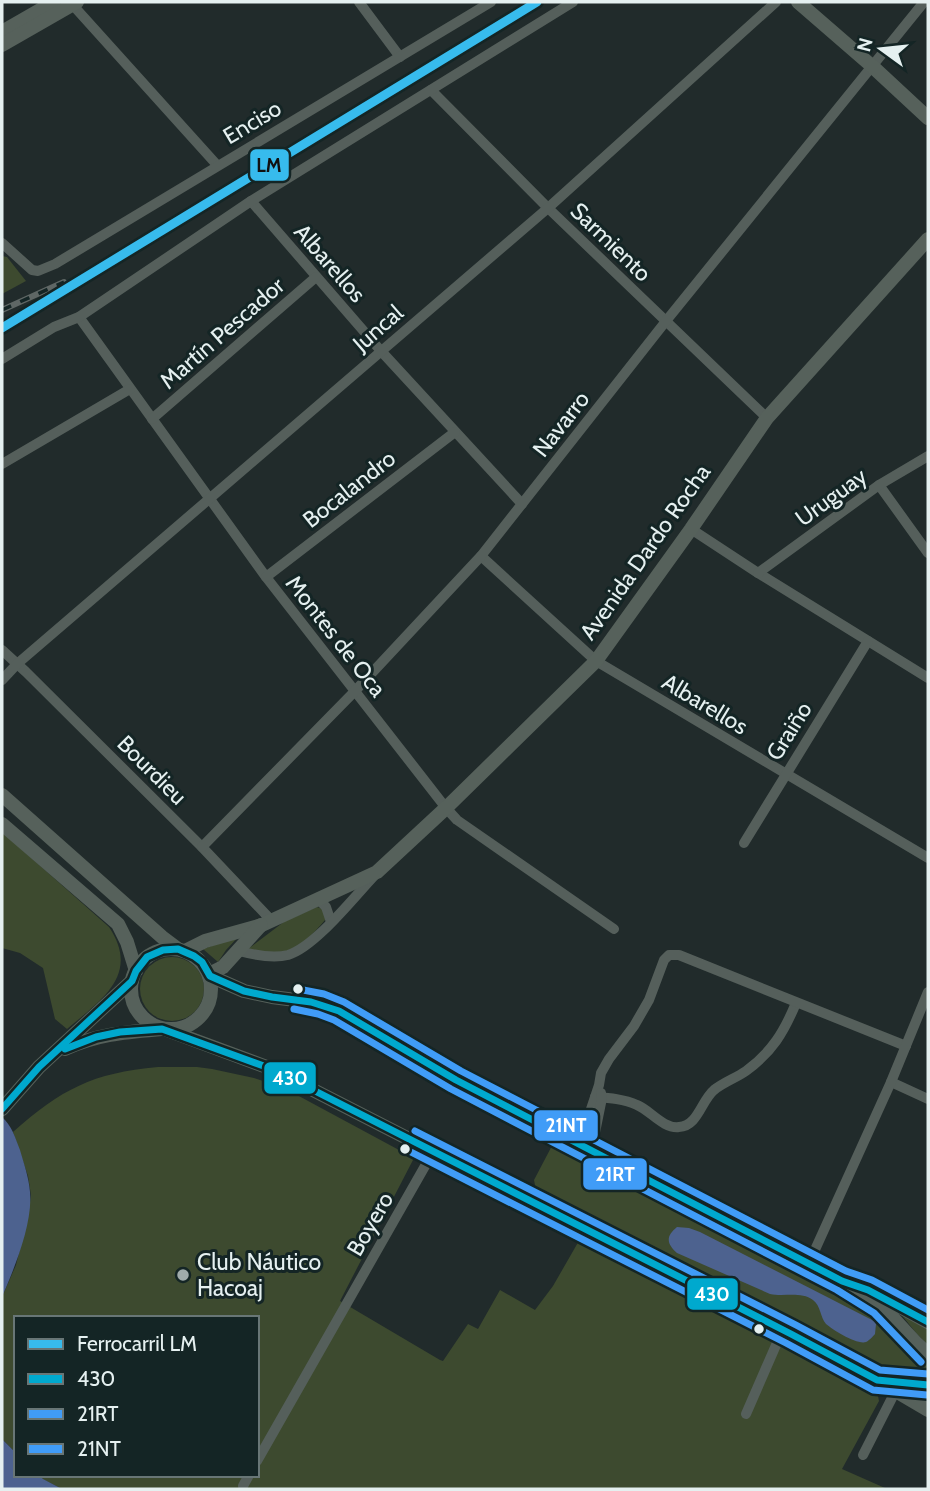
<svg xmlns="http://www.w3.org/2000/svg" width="930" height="1491" font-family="Cabin,sans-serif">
<rect width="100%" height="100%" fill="#212b2b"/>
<!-- green -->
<g fill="#3d4a2f">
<polygon points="2,256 7,257 26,281 2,294"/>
<path d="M2,832L109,927C141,975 101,1000 67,1029L55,1019L43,968L20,953L2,948Z"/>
<path d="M317,907L325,910V920C313,934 296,954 276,954C267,953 257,951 248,949L285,921Z"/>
<polygon points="239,936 226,950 218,962 203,949"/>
<circle cx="172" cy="989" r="32"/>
<path d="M158,1067H197L212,1069L254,1078L284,1088L412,1157L413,1160L340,1301L440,1360L443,1361L468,1324L478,1329L500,1290L535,1310L553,1286L580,1239L874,1391L878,1396L879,1401L842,1469L885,1488V1489H62L42,1479L38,1475H257V1318H16V1453L2,1439V1297L16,1265L28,1217L31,1195L28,1176L13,1132C62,1089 92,1073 158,1067Z"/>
<polygon points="555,1140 861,1299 873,1308 928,1360 928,1377 883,1372 854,1362 570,1216 570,1208 536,1190 534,1180"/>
<polygon points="900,1313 928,1327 928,1345 917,1334"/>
</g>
<!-- water -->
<g fill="#4d628f">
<path d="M2,1117C12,1126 15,1137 20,1150C24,1164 29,1178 30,1192C33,1224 14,1269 2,1297Z"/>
<path d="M677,1227L689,1228L700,1232L874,1321L876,1324L875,1334C873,1336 869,1341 866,1342C857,1345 833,1330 826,1324C820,1317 821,1306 813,1300C801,1291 784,1297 770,1294L677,1253C666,1243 666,1236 677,1227Z"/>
<polygon points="2,1439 16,1453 16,1475 38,1475 43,1479 62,1489 2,1489"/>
</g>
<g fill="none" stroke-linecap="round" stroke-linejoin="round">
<!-- street -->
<g stroke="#555f5b" stroke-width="10">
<polyline points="70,2 217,165"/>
<polyline points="359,2 400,57"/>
<polyline points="431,90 548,208 767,418"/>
<polyline points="251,201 381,351 522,504"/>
<polyline points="2,243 32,270 38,271 55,264 491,2"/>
<polyline points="79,317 266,577 446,808 457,820 614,929"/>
<polyline points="2,359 54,327 79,317 251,201 573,2"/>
<polyline points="152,419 316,277"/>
<polyline points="2,464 130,389"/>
<polyline points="879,485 928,553"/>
<polyline points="691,529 758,573 928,678"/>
<polyline points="481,556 596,661 928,858"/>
<polyline points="758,573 879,485 928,456"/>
<polyline points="266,577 455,432"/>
<polyline points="2,650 26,672 202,847 271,920"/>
<polyline points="2,680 17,664 548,208 776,2"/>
<polyline points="744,843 868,641"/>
<polyline points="202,847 355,691 481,556 666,321 924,2"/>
<polyline points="318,899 326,907 331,922"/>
<path d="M239,951C254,955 272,959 288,955C315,947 354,897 374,876"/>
<polyline points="891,1082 928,1099"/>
<path d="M595,1097C609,1098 624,1099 637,1105C650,1110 663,1129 679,1127C698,1126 701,1101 714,1090C724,1082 736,1078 746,1071C772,1052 784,1032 796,1003"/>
<polyline points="579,1145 599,1085 601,1073 609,1059 634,1026 649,1000 664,960 669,955 679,955 906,1046"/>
<polyline points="591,1152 602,1098 601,1093"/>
<polyline points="809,1263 891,1082 928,992"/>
<polyline points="746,1414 783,1329"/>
<polyline points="863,1455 895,1392"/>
<polyline points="257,1461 433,1152"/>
<polyline points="243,1486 249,1475"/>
</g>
<!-- secondary -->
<g stroke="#56615b" stroke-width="14">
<polyline points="798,2 873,67 928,118"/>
<polyline points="2,32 54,2"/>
<polyline points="2,45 77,2"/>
<polyline points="2,795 162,937 178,949"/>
<polyline points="2,824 118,924 127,942 136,971"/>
<circle cx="171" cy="989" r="40"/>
<polyline points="185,951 205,941 262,925 377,872 446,808 596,661 691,529 767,418 928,239"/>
<polyline points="209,974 223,967 261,925"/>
<polyline points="210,976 244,991 272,997 311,1002 339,1011 456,1080 842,1281 881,1305 916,1343 928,1354"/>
<polyline points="167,1030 272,1069 791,1334 877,1380 928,1410"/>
<path d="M65,1049C97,1034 127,1032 161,1029"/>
<polyline points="2,1109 39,1067 132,981"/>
<polyline points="877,1294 928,1322"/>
<polyline points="878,1380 928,1385"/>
</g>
<defs>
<polyline id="rail" points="2,310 64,282"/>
</defs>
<!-- rail casing -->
<use href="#rail" stroke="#5f6765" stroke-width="6"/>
<!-- rail -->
<use href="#rail" stroke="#142525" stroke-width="3.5" stroke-dasharray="10" stroke-linecap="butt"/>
<defs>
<g id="bus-1">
<polyline points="65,1049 96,1037 120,1032 162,1029 272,1069 791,1334 877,1380 928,1385"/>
<polyline points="2,1109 39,1067 132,981 136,971 147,957 163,950 178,949 194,956 202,962 210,976 244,991 272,997 311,1002 339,1011 456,1080 842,1281 868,1290 928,1322"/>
</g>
<g id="bus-2">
<polyline points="294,1009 318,1014 334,1020 451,1089 837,1290 874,1313 921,1362"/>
<polyline points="405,1149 786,1343 873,1390 927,1395"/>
</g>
<g id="bus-3">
<polyline points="298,989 324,994 344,1002 461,1071 846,1271 872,1280 928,1310"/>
<polyline points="415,1131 796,1325 880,1370 928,1374"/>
</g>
</defs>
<!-- bus-1 casing -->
<use href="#bus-1" stroke="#142525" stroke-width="12"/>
<!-- bus-2 casing -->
<use href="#bus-2" stroke="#142525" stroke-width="12"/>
<!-- bus-3 casing -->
<use href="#bus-3" stroke="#142525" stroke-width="12"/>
<!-- bus-1 -->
<use href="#bus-1" stroke="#00a9ce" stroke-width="7"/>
<!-- bus-2 -->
<use href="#bus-2" stroke="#409cf7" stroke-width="7"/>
<!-- bus-3 -->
<use href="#bus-3" stroke="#409cf7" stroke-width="7"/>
<defs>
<polyline id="rail-1" points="2,328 537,2"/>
</defs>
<!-- rail-1 casing -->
<use href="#rail-1" stroke="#142525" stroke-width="14"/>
<!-- rail-1 -->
<use href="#rail-1" stroke="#37bbed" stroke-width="9"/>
</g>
<!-- markers -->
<g fill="#e5f0f0" stroke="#142525" stroke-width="2.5">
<circle cx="298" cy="989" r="6"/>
<circle cx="405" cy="1149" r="6"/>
<circle cx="759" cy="1329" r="6"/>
</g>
<circle fill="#a0abab" stroke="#142525" stroke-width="2.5" cx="183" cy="1275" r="7"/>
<g text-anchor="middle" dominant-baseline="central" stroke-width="6" stroke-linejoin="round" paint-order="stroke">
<!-- street labels -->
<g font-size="23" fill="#e5f0f0" stroke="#142525">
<text transform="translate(252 122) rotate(-31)">Enciso</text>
<text transform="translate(611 242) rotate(44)">Sarmiento</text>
<text transform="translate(330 263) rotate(49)">Albarellos</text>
<text transform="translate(378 328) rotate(-41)">Juncal</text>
<text transform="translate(222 333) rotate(-41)">Martín Pescador</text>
<text transform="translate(561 424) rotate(-52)">Navarro</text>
<text transform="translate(349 489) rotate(-38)">Bocalandro</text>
<text transform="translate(831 497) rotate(-36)">Uruguay</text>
<text transform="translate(645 552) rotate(-55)">Avenida Dardo Rocha</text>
<text transform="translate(336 636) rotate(52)">Montes de Oca</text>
<text transform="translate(705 704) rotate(31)">Albarellos</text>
<text transform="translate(789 731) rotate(-58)">Graiño</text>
<text transform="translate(152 770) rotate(45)">Bourdieu</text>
<text transform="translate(370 1224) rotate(-60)">Boyero</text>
</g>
<!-- poi labels -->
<g font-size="23" fill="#e5f0f0" stroke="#142525" text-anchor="start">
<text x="197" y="1262">Club Náutico<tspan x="197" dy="26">Hacoaj</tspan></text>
</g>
</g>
<g stroke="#142525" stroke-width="2.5">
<rect x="249" y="148" width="41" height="34" rx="7" fill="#37bbed"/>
<rect x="263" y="1061" width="54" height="34" rx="7" fill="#00a9ce"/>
<rect x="533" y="1109" width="66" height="33" rx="7" fill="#409cf7"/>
<rect x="582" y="1157" width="66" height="34" rx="7" fill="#409cf7"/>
<rect x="686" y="1277" width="53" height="34" rx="7" fill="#00a9ce"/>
</g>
<g font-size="19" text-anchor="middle" font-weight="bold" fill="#fff">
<text x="290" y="1085">430</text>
<text x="566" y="1132">21NT</text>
<text x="615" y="1181">21RT</text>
<text x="712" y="1301">430</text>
</g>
<g font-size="19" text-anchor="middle" font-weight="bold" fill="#111">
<text x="269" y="172">LM</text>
</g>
<!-- border -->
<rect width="930" height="1491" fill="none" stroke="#e5f0f0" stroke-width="7"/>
<!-- legend -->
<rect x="14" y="1316" width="245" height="161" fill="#142525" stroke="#687676" stroke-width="2"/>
<rect x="28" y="1339" width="35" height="10" fill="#37bbed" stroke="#687676" stroke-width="2"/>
<text x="77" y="1351" font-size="21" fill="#e5f0f0">Ferrocarril LM</text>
<rect x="28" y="1374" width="35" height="10" fill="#00a9ce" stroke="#687676" stroke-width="2"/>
<text x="77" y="1386" font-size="21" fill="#e5f0f0">430</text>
<rect x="28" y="1409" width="35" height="10" fill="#409cf7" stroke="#687676" stroke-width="2"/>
<text x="77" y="1421" font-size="21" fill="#e5f0f0">21RT</text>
<rect x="28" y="1444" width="35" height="10" fill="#409cf7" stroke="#687676" stroke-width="2"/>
<text x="77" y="1456" font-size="21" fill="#e5f0f0">21NT</text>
<!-- north arrow -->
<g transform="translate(881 49) rotate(285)" stroke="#142525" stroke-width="5" paint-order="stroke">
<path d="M0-5L12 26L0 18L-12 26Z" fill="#e5f0f0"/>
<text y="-10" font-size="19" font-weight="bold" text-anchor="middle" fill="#e5f0f0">N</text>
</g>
</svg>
